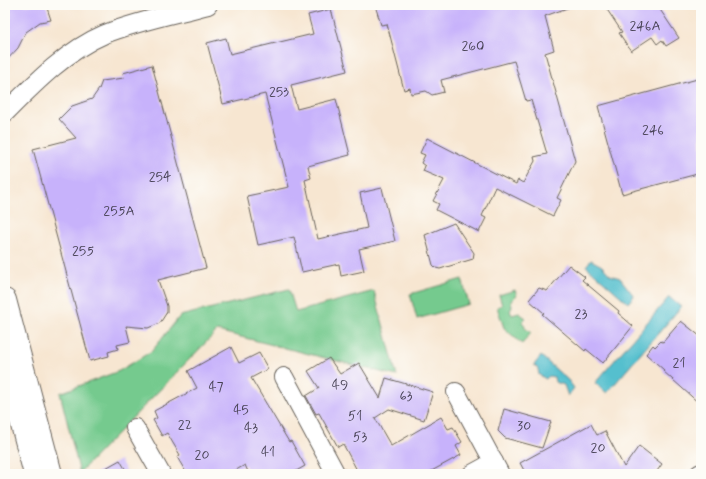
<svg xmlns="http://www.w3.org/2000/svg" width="706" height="479" font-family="Mynerve,sans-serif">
<rect width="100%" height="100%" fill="#fdfcf7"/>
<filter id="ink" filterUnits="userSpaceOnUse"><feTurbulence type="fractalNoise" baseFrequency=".025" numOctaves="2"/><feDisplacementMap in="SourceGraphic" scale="8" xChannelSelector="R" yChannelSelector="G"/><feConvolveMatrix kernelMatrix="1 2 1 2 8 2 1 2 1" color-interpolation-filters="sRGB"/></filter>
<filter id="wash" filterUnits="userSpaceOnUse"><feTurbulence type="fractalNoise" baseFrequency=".012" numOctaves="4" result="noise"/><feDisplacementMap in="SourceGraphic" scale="16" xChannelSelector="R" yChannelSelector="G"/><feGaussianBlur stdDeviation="0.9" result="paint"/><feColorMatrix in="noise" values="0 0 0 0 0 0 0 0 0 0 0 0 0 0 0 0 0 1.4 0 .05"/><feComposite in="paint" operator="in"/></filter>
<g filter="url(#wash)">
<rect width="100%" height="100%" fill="#f7e6d1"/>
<!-- green -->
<g fill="#74ca8e" stroke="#487355">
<polygon points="462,279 469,304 417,319 410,294"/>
<polygon points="289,289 296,312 374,291 397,376 217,331 80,472 80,474 60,393 119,371 152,351 180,316"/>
<polygon points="515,290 517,295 511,301 512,307 510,311 512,315 519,313 526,318 522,322 525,325 524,327 531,333 522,344 504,328 497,307 502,305 499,295"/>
</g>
<!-- water -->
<g fill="#54bfce" stroke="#386e75">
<polygon points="591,260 602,266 610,275 620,278 634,296 628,303 586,266"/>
<polygon points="669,297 681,307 607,393 595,383"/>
<polygon points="541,356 568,380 574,388 568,396 564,385 555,382 554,377 549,376 546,379 539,375 538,369 534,365"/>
</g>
<g id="blocks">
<!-- building -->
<g fill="#c7b2fb">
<polygon points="5,5 46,5 51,20 40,22 26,32 18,48 5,62"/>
<polygon points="375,5 570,5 570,7 545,16 554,50 545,53 575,161 557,198 561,200 553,216 495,187 482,216 486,218 479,232 436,210 439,204 433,201 444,180 423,171 425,166 421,163 425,155 420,153 427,138 516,184 518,180 523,183 535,161 534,157 547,154 531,100 526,101 514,61 441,80 444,92 432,95 426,91 411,94 410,88 404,90 387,24 381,25"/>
<polygon points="604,5 657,5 679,38 666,46 662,40 657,44 652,37 631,51 619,33 622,32"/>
<polygon points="331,9 347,71 291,85 297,109 336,99 350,155 308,166 311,178 305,180 318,239 367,228 360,193 382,188 395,241 359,249 364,271 341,276 339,264 302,272 294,237 258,245 247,196 289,187 265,94 223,104 207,43 226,38 230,54 313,34 308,15"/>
<polygon points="152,65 206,268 158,280 167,306 167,312 160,323 148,328 126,326 130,342 117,345 118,349 108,352 109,356 90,361 33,149 76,138 59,119 72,106 92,99 99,89 102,81 124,78 123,73"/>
<polygon points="701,78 701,173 622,194 598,106"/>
<polygon points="454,223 474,253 473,259 440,269 436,268 433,265 425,235"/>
<polygon points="569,265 585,277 582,280 619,311 618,313 633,326 603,363 586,349 585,351 542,314 544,313 529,300 539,288 547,291"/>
<polygon points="681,321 701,337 701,405 663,371 664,370 646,354 653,345 655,347 661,341 663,342"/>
<polygon points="231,347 239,363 259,353 268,369 251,378 289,442 291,441 305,466 291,474 249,474 245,465 229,474 187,474 177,457 180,455 167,433 162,436 153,420 157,418 154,411 197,388 188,371"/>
<polygon points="329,358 340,374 359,363 380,398 386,378 433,392 424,420 389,409 375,418 391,446 441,417 448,429 453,427 462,442 456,446 461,455 426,474 359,474 343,444 338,447 319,413 316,414 306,396 319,388 308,371"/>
<polygon points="504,409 551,422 542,448 505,438 498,431"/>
<polygon points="591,424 597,435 605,431 624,467 639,446 662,464 655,474 526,474 520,463"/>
<polygon points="120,460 128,474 95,474"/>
</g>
</g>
</g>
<g filter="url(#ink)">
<use href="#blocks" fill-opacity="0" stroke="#69635b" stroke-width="1"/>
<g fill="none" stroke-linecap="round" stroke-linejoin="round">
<defs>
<g id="street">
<path d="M5,113C34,84 67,50 105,34C138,21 174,14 208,5"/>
<polyline points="284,377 336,474"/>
<polyline points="456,392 500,474"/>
<polyline points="135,428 161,474"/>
<polyline points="472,474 494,462"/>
<polyline points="699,474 701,473"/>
</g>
<g id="secondary">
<polyline points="5,300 51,474"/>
<polyline points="5,361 35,474"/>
</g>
</defs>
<!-- street casing -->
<use href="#street" stroke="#69635b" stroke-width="20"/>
<!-- secondary casing -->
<use href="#secondary" stroke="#69635b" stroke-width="24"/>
<!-- street -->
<use href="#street" stroke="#fff" stroke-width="18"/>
<!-- secondary -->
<use href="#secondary" stroke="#fff" stroke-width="22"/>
</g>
</g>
<g text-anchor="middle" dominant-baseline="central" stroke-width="3" stroke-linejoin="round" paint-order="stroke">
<!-- number labels -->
<g font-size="14" fill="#474254">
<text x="645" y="26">246A</text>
<text x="473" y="46">260</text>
<text x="279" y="92">253</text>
<text x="653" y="130">246</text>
<text x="160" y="177">254</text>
<text x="119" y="211">255A</text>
<text x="83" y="251">255</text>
<text x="581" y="314">23</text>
<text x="679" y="363">21</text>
<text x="340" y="385">49</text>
<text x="216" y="387">47</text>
<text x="406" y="396">63</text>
<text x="241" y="410">45</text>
<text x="355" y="416">51</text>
<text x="185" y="425">22</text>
<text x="524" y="426">30</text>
<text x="251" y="428">43</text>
<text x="360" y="437">53</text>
<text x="598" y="448">20</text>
<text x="268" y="452">41</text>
<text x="202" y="455">20</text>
</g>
</g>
<!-- margin -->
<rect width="706" height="479" fill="none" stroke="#fdfcf7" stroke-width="20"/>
</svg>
